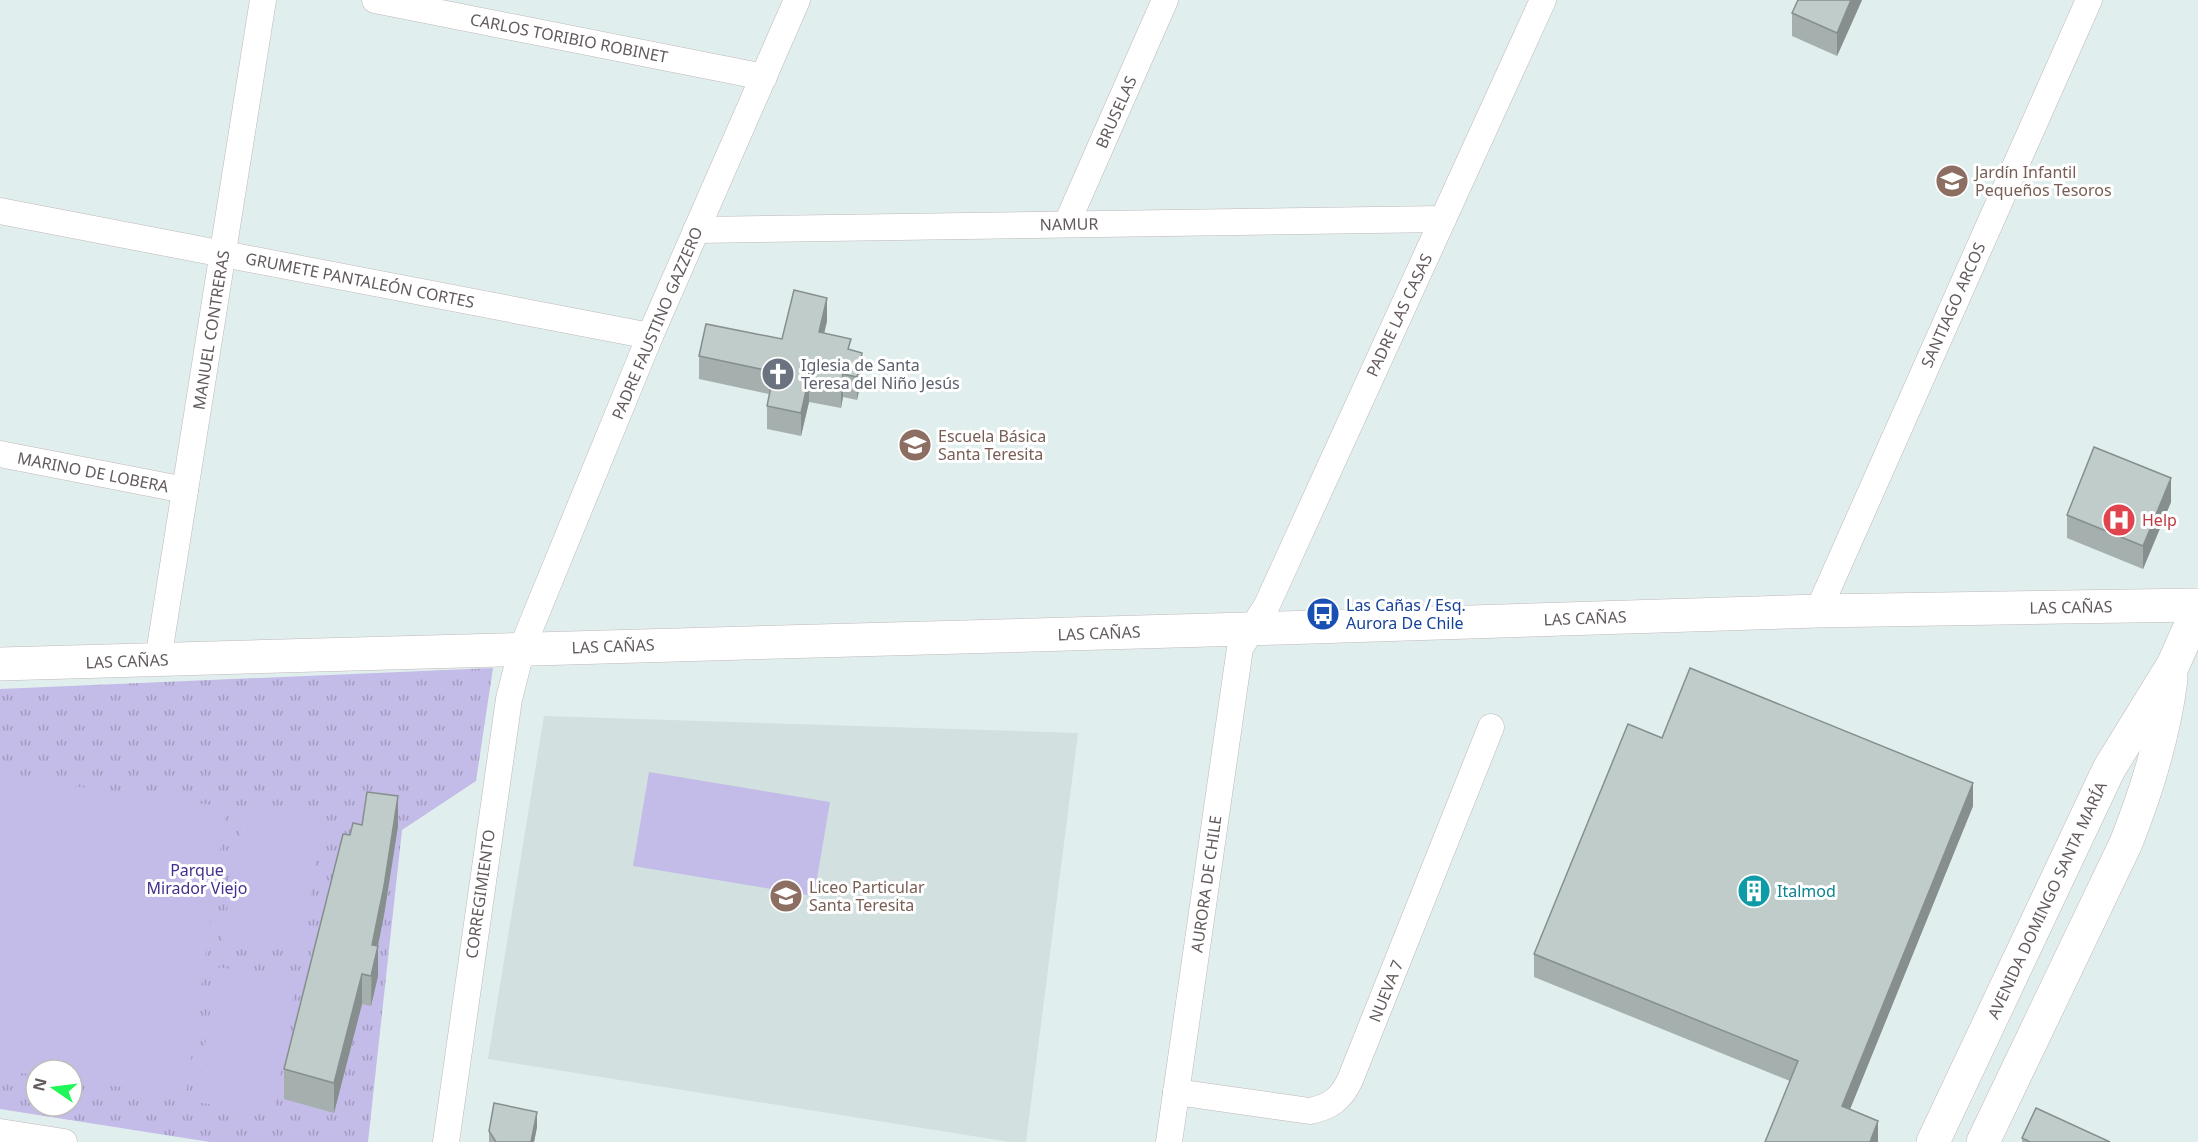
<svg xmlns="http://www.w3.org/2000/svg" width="2198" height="1142" font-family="'Noto Sans',sans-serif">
<defs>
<pattern id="park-tufts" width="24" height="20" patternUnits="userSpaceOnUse" patternTransform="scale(1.5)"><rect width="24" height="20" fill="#c3bbe8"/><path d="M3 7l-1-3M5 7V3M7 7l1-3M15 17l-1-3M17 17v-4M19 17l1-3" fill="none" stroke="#a29bbf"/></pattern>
</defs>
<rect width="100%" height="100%" fill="#e1eeee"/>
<!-- education -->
<polygon fill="#d2e0e0" points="544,716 1078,733 1026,1142 1010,1142 488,1059"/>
<!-- park -->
<path fill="url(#park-tufts)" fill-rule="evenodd" d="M493,668L476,781L402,830L368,1142H210L0,1109V689ZM36,1070H72V1106H36Z"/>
<!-- pitch -->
<g fill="#c3bbe8">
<polygon points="649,772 830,802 814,896 633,866"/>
<polygon points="0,776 226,807 186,1096 72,1080 72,1070 36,1070 36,1075 0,1070"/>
<polygon points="245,805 323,817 301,953 222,940"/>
<polygon points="217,967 296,979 274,1115 196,1102"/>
</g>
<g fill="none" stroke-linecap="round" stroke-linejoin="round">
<defs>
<g id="street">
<polyline points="375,0 764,77"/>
<polyline points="0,211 650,336"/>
<polyline points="1067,223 1165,0"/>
<polyline points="696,230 1443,219"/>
<polyline points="0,454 185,490"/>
<polyline points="1818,611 2089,0"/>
<polyline points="158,660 263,0"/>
<path d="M1176,1092L1310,1111C1330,1107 1341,1099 1350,1080L1491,727"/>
<polyline points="0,1132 64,1142"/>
<polyline points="446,1142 509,699 522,648 650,336 797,0"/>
<polyline points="1169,1142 1240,648 1267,605 1543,0"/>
</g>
<g id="secondary">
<polyline points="0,664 1281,628 1818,611 2198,605"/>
<polyline points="1933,1142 2109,769 2173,665 2198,609"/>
<path d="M1983,1142L2126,843C2147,790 2164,736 2171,679"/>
</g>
</defs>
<!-- street casing -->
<use href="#street" stroke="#bfb7b8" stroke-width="27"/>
<!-- secondary casing -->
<use href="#secondary" stroke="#c1b7b9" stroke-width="34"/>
<!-- street -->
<use href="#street" stroke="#fff" stroke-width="26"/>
<!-- secondary -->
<use href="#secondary" stroke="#fff" stroke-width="33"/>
</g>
<!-- wall -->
<g fill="#a5afae">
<polygon points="1862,0 1837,56 1792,36 1792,13"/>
<polygon points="827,321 824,333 851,350 862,376 857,400 843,397 841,408 809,402 801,436 767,429 767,406 769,394 699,379 699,356 782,339"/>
<polygon points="2171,502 2143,569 2067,538 2067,515"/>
<polygon points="1662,738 1973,806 1850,1109 1878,1142 1790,1081 1534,977 1534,954"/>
<polygon points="362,825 398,826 384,915 378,946 378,976 371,1006 362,1004 334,1113 284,1099 284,1069 350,835"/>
<polygon points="537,1127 534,1142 489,1142 489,1131"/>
<polygon points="2022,1138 2110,1142 2022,1142"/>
</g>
<!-- shaded-wall -->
<g fill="#868f8d">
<polygon points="1851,0 1862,0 1837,56 1837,33"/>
<polygon points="827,298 827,321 819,355 819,332"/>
<polygon points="862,353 862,376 857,400 857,377"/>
<polygon points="843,374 843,397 841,408 841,385"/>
<polygon points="809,378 809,402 801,436 801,413"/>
<polygon points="2171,478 2171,502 2143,569 2143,546"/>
<polygon points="1973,783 1973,806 1842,1129 1842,1106"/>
<polygon points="398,796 398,826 384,915 374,965 378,946 378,976 371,1006 372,945"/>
<polygon points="362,974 362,1004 334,1113 334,1083"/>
<polygon points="537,1112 537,1127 534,1142 531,1142"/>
<polygon points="1878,1121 1878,1142 1870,1142"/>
</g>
<!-- building -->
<g fill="#c0ccca" stroke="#868f8d" stroke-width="1.5">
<polygon points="1798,0 1851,0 1837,33 1792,13"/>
<polygon points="794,290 827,298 819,332 851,339 848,349 862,353 857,377 843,374 841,385 809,378 801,413 767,406 774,372 699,356 706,324 782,339"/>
<polygon points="2094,447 2171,478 2143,546 2067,515"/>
<polygon points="1690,668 1973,783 1842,1106 1878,1121 1870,1142 1765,1142 1798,1061 1534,954 1628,724 1662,738"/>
<polygon points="367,792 398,796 384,886 372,945 378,946 371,976 362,974 334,1083 284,1069 343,834 350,835 353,823 362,825"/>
<polygon points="494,1103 537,1112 531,1142 496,1142 489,1131"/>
<polygon points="2036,1108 2110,1142 2030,1142 2022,1138"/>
</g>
<!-- icons -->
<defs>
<symbol id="school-disc" viewBox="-11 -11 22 22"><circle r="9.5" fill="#8d6e63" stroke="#fff"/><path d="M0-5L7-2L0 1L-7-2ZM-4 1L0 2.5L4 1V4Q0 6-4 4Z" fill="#fff"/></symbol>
<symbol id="church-disc" viewBox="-11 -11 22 22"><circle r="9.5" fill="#6b7280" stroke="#fff"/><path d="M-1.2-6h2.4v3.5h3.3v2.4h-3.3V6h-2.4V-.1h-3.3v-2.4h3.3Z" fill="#fff"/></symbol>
<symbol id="hospital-disc" viewBox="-11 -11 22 22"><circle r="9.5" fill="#e0444e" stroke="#fff"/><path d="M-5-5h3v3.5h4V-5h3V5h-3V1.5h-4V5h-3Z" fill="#fff"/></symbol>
<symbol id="bus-disc" viewBox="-11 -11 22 22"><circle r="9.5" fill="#1a4fb4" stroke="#fff"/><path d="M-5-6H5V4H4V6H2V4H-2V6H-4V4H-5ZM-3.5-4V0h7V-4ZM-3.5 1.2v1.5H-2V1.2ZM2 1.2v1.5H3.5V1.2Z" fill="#fff"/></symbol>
<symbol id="building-disc" viewBox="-11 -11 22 22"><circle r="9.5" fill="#0f9aa8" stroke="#fff"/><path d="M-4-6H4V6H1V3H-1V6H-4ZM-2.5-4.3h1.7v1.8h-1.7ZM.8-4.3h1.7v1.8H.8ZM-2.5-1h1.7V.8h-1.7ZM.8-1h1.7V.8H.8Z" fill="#fff"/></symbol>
</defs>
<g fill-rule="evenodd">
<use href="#school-disc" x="1933" y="162" width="38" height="38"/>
<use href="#church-disc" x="759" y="355" width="38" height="38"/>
<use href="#school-disc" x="896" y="426" width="38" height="38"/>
<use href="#hospital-disc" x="2100" y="501" width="38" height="38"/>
<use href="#bus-disc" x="1304" y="595" width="38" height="38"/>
<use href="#building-disc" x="1735" y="872" width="38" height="38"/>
<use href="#school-disc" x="767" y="877" width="38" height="38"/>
</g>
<g text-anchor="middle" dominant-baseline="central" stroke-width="6" stroke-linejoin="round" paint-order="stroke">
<!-- street labels -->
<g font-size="16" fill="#635a5c" stroke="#fff">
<text transform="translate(569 38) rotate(11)">CARLOS TORIBIO ROBINET</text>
<text transform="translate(1116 112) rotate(-66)">BRUSELAS</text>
<text transform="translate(1069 224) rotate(-1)">NAMUR</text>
<text transform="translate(360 280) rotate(11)">GRUMETE PANTALEÓN CORTES</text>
<text transform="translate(1953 305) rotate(-66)">SANTIAGO ARCOS</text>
<text transform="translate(1399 315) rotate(-65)">PADRE LAS CASAS</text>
<text transform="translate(657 323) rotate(-67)">PADRE FAUSTINO GAZZERO</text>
<text transform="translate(211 330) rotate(-81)">MANUEL CONTRERAS</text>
<text transform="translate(93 472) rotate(11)">MARINO DE LOBERA</text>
<text transform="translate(2071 607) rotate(-1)">LAS CAÑAS</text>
<text transform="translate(1585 618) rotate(-2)">LAS CAÑAS</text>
<text transform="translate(1099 633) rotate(-2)">LAS CAÑAS</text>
<text transform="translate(613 646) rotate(-2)">LAS CAÑAS</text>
<text transform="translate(127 661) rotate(-2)">LAS CAÑAS</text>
<text transform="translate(1206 884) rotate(-82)">AURORA DE CHILE</text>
<text transform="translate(480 894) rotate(-82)">CORREGIMIENTO</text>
<text transform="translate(2047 900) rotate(-65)">AVENIDA DOMINGO SANTA MARÍA</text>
<text transform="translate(1386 991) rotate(-68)">NUEVA 7</text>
</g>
<!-- education labels -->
<g font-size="16" fill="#785e54" stroke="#fff" text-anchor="start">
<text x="1975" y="172">Jardín Infantil<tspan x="1975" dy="18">Pequeños Tesoros</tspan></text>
<text x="938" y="436">Escuela Básica<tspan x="938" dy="18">Santa Teresita</tspan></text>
<text x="809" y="887">Liceo Particular<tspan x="809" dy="18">Santa Teresita</tspan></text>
</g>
<!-- worship labels -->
<g font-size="16" fill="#5b616d" stroke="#fff" text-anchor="start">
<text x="801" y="365">Iglesia de Santa<tspan x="801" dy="18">Teresa del Niño Jesús</tspan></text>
</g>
<!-- health labels -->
<g font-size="16" fill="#be3a42" stroke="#fff" text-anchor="start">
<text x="2142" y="520">Help</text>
</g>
<!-- transit labels -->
<g font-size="16" fill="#164399" stroke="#fff" text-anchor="start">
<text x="1346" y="605">Las Cañas / Esq.<tspan x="1346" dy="18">Aurora De Chile</tspan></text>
</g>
<!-- park labels -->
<g font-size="16" fill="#45308d" stroke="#fff">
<text x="197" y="870">Parque<tspan x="197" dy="18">Mirador Viejo</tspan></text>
</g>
<!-- culture labels -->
<g font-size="16" fill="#0d838f" stroke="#fff" text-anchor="start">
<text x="1777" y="891">Italmod</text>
</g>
</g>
<!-- north arrow -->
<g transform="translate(54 1088) rotate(284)"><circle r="28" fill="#ffffff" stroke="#c1bdbe" stroke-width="1.5"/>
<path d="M0-4.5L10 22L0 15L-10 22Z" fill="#1ff657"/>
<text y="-9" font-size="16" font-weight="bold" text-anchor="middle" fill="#635a5c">N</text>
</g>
</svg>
